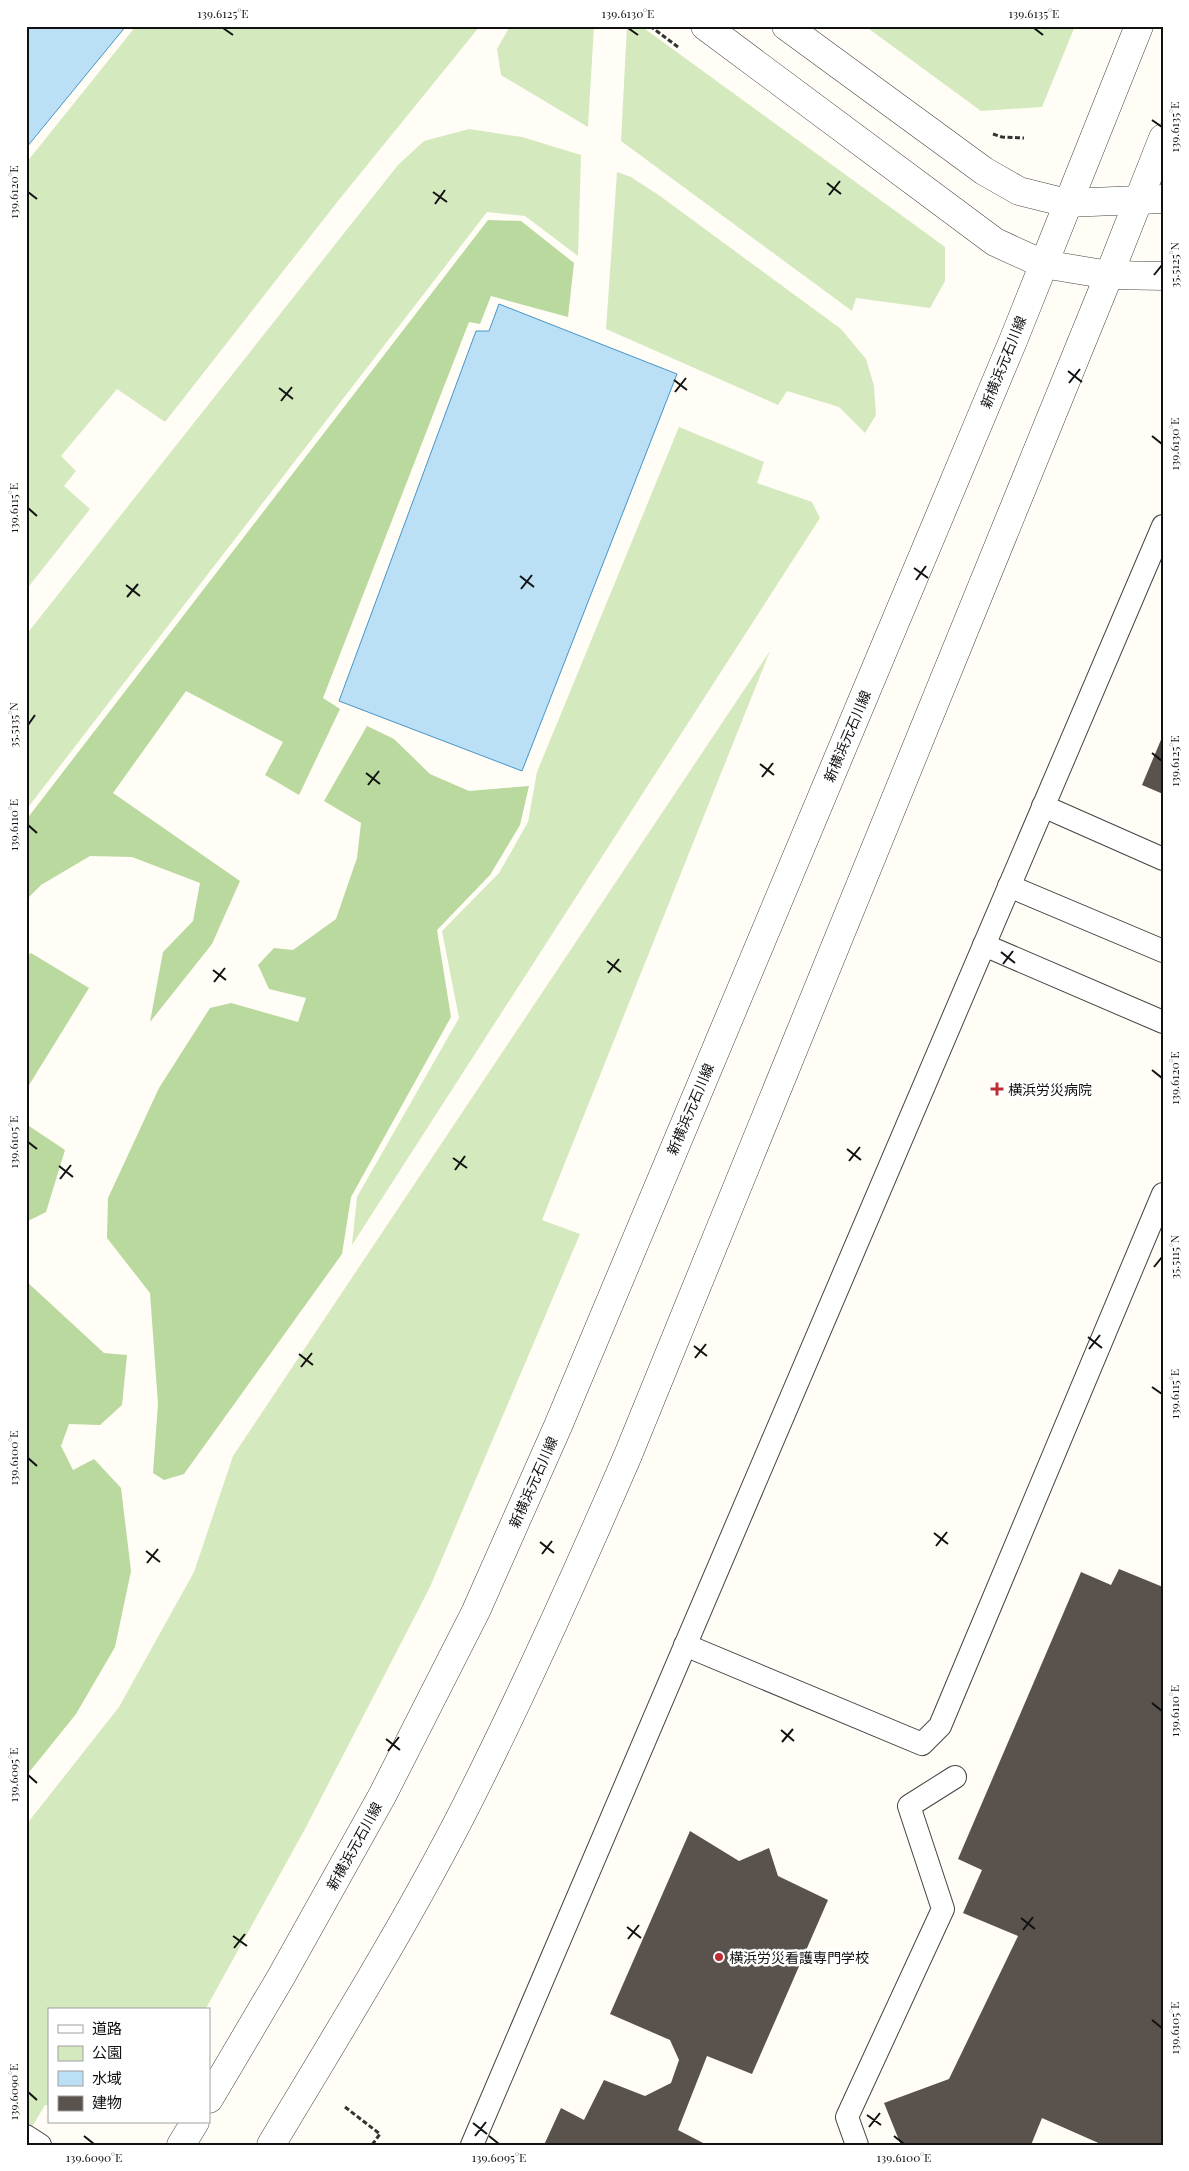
<svg xmlns="http://www.w3.org/2000/svg" width="1189" height="2171" font-family="'Playfair Display','Noto Sans JP',serif">
<rect width="100%" height="100%" fill="#fffdf5"/>
<!-- green -->
<g fill="#d5e9bf">
<polygon points="136,26 480,26 338,201 165,422 117,389 61,456 76,471 64,486 90,509 26,590 26,163"/>
<polygon points="510,26 594,26 588,127 501,75 497,49"/>
<polygon points="627,26 641,26 945,247 945,281 930,308 856,298 852,311 621,141"/>
<polygon points="865,26 1075,26 1042,107 981,111"/>
<polygon points="469,129 522,137 581,155 578,256 525,216 487,212 26,810 26,635 398,165 424,141"/>
<polygon points="617,172 631,177 660,196 841,329 866,359 874,386 876,415 865,433 839,407 787,391 778,405 606,329"/>
<polygon points="679,427 764,462 757,483 812,502 820,518 352,1245 357,1197 459,1018 442,931 499,873 528,822 537,772"/>
<polygon points="770,651 542,1220 580,1234 430,1587 305,1829 205,2010 49,2010 49,2106 45,2105 26,2137 26,1825 119,1707 194,1572 233,1456"/>
</g>
<!-- forest -->
<g fill="#b9d99e">
<polygon points="488,220 521,221 574,263 568,317 491,296 480,324 469,322 323,698 340,709 299,795 265,775 283,742 186,691 113,793 240,881 212,944 150,1022 163,952 193,921 200,883 132,857 90,856 41,885 26,900 26,820"/>
<polygon points="367,726 394,739 430,774 469,791 529,786 520,825 490,875 437,930 451,1017 351,1197 342,1254 184,1474 164,1480 153,1473 158,1404 150,1293 107,1238 108,1198 159,1088 210,1008 231,1003 298,1022 306,998 269,989 258,965 274,948 293,950 336,919 357,858 361,823 324,801"/>
<polygon points="31,953 89,988 26,1090 26,957"/>
<polygon points="26,1124 65,1150 46,1212 26,1222"/>
<polygon points="26,1281 104,1353 127,1355 122,1405 100,1425 69,1424 61,1446 73,1470 94,1459 121,1488 131,1571 115,1647 76,1714 26,1776"/>
</g>
<!-- water -->
<g fill="#bbdff4" stroke="#4595c9">
<polygon points="26,26 126,26 26,148"/>
<polygon points="499,304 677,374 522,771 339,701 476,331 489,331"/>
</g>
<!-- building -->
<g fill="#59524d">
<polygon points="1163,735 1163,794 1142,785"/>
<polygon points="1119,1569 1163,1587 1163,2145 1103,2145 1042,2118 1031,2145 901,2145 884,2103 949,2079 1018,1936 963,1913 982,1870 958,1859 1081,1572 1111,1585"/>
<polygon points="690,1831 739,1861 769,1848 778,1876 828,1900 752,2074 707,2056 678,2130 707,2145 544,2145 561,2108 584,2120 604,2080 645,2096 671,2083 679,2060 670,2040 610,2014"/>
</g>
<g fill="none" stroke-linecap="round" stroke-linejoin="round">
<defs>
<g id="service">
<polyline points="1043,806 1163,859"/>
<polyline points="1009,886 1163,951"/>
<polyline points="984,945 1163,1022"/>
<polyline points="685,1645 922,1744 940,1726 1163,1194"/>
<polyline points="26,2136 40,2145"/>
<polyline points="472,2145 1163,526"/>
<polyline points="857,2145 847,2117 943,1909 909,1806 955,1777"/>
</g>
<g id="tertiary">
<polyline points="705,26 995,242 1043,264 1109,275 1163,276"/>
<polyline points="786,26 984,171 1019,191 1067,203 1163,199"/>
<polyline points="209,2099 281,1977 382,1796 476,1611 558,1426 1013,341 1139,26"/>
<polyline points="181,2145 195,2122"/>
<path d="M271,2145C338,2033 407,1922 466,1806C524,1691 577,1573 628,1455L1109,275L1163,138"/>
</g>
</defs>
<!-- service casing -->
<use href="#service" stroke="#444" stroke-width="24"/>
<!-- tertiary casing -->
<use href="#tertiary" stroke="#444" stroke-width="29"/>
<!-- path -->
<g stroke="#333" stroke-width="3" stroke-dasharray="5 2.5" stroke-linecap="butt">
<polyline points="650,26 678,47"/>
<polyline points="993,134 1002,137 1024,138"/>
<polyline points="345,2107 380,2134 372,2145"/>
</g>
<!-- service -->
<use href="#service" stroke="#fff" stroke-width="22"/>
<!-- tertiary -->
<use href="#tertiary" stroke="#fff" stroke-width="28"/>
</g>
<!-- ticks -->
<path fill="none" stroke="#111" stroke-width="2" d="M223,28L233,35M628,28L638,35M1034,28L1043,35M1152,120L1162,127M827,183L841,194M28,192L37,199M433,192L447,202M829,195L840,181M435,204L445,190M1154,275L1162,265M1068,371L1082,382M674,380L687,390M1069,383L1080,369M279,388L293,399M675,392L686,378M281,401L292,387M1152,436L1162,444M28,508L37,516M914,568L928,578M520,576L534,587M916,580L926,566M126,585L140,596M521,589L532,575M127,597L138,584M28,725L35,715M1152,753L1162,761M760,764L774,775M366,773L380,784M762,777L773,763M368,785L379,771M28,825L37,833M1001,952L1015,963M607,961L621,972M1003,964L1013,951M213,970L226,980M608,973L619,959M214,982L225,968M1152,1070L1162,1078M28,1142L37,1149M847,1149L861,1160M453,1158L467,1168M849,1161L860,1147M59,1166L73,1177M455,1170L465,1156M60,1179L71,1165M1154,1267L1162,1257M1088,1337L1102,1348M694,1346L707,1356M1089,1349L1100,1335M299,1354L313,1365M695,1358L706,1344M301,1367L312,1353M1152,1387L1162,1394M28,1458L37,1466M934,1533L948,1544M540,1542L554,1553M936,1546L947,1532M146,1551L160,1562M542,1554L552,1541M147,1563L158,1549M1152,1703L1162,1711M781,1730L794,1741M386,1739L400,1750M782,1742L793,1729M388,1751L399,1737M28,1775L37,1783M1021,1918L1035,1929M627,1927L641,1938M1023,1930L1033,1917M233,1936L247,1946M628,1939L639,1925M234,1948L245,1934M1152,2020L1162,2028M28,2092L37,2100M867,2115L881,2125M473,2123L487,2134M869,2127L880,2113M84,2136L94,2144M475,2136L486,2122M489,2136L499,2144M894,2136L904,2144"/>
<!-- markers -->
<g fill="#bd2c34" stroke="#fff" stroke-width="2">
<path d="M994.5 1081.5h5v5h5v5h-5v5h-5v-5h-5v-5h5z"/>
<circle cx="719" cy="1957" r="5"/>
</g>
<g text-anchor="middle" dominant-baseline="central" stroke-width="5" stroke-linejoin="round" paint-order="stroke">
<!-- street labels -->
<g font-size="14" fill="#111" stroke="#fff">
<text transform="translate(1003 362) rotate(-68)">新横浜元石川線</text>
<text transform="translate(847 736) rotate(-67)">新横浜元石川線</text>
<text transform="translate(690 1109) rotate(-67)">新横浜元石川線</text>
<text transform="translate(533 1482) rotate(-66)">新横浜元石川線</text>
<text transform="translate(354 1846) rotate(-61)">新横浜元石川線</text>
</g>
<!-- poi labels -->
<g font-size="14" fill="#111" stroke="#fff" text-anchor="start">
<text x="1008" y="1089">横浜労災病院</text>
<text x="729" y="1957">横浜労災看護専門学校</text>
</g>
</g>
<!-- border -->
<rect width="1189" height="2171" fill="none" stroke="#ffffff" stroke-width="55"/>
<!-- legend -->
<rect x="48" y="2008" width="162" height="115" fill="#ffffff" stroke="#a0a0a0"/>
<rect x="58" y="2025" width="25" height="8" fill="#ffffff" stroke="#a0a0a0"/>
<text x="92" y="2034" font-size="15" fill="#111111">道路</text>
<rect x="58" y="2046" width="25" height="15" fill="#d5e9bf" stroke="#a0a0a0"/>
<text x="92" y="2058" font-size="15" fill="#111111">公園</text>
<rect x="58" y="2071" width="25" height="15" fill="#bbdff4" stroke="#a0a0a0"/>
<text x="92" y="2084" font-size="15" fill="#111111">水域</text>
<rect x="58" y="2096" width="25" height="15" fill="#59524d" stroke="#a0a0a0"/>
<text x="92" y="2108" font-size="15" fill="#111111">建物</text>
<rect x="28" y="28" width="1134" height="2116" fill="none" stroke="#111" stroke-width="2"/>
<g font-size="12" text-anchor="middle" fill="#111">
<text x="223" y="18">139.6125°E</text>
<text x="628" y="18">139.6130°E</text>
<text x="1034" y="18">139.6135°E</text>
<text transform="translate(1175 127) rotate(-90)" y="4">139.6135°E</text>
<text transform="translate(14 192) rotate(-90)" y="4">139.6120°E</text>
<text transform="translate(1175 265) rotate(-90)" y="4">35.5125°N</text>
<text transform="translate(1175 444) rotate(-90)" y="4">139.6130°E</text>
<text transform="translate(14 508) rotate(-90)" y="4">139.6115°E</text>
<text transform="translate(14 725) rotate(-90)" y="4">35.5135°N</text>
<text transform="translate(1175 761) rotate(-90)" y="4">139.6125°E</text>
<text transform="translate(14 825) rotate(-90)" y="4">139.6110°E</text>
<text transform="translate(1175 1078) rotate(-90)" y="4">139.6120°E</text>
<text transform="translate(14 1142) rotate(-90)" y="4">139.6105°E</text>
<text transform="translate(1175 1257) rotate(-90)" y="4">35.5115°N</text>
<text transform="translate(1175 1394) rotate(-90)" y="4">139.6115°E</text>
<text transform="translate(14 1458) rotate(-90)" y="4">139.6100°E</text>
<text transform="translate(1175 1711) rotate(-90)" y="4">139.6110°E</text>
<text transform="translate(14 1775) rotate(-90)" y="4">139.6095°E</text>
<text transform="translate(1175 2028) rotate(-90)" y="4">139.6105°E</text>
<text transform="translate(14 2092) rotate(-90)" y="4">139.6090°E</text>
<text x="94" y="2162">139.6090°E</text>
<text x="499" y="2162">139.6095°E</text>
<text x="904" y="2162">139.6100°E</text>
</g>
</svg>
